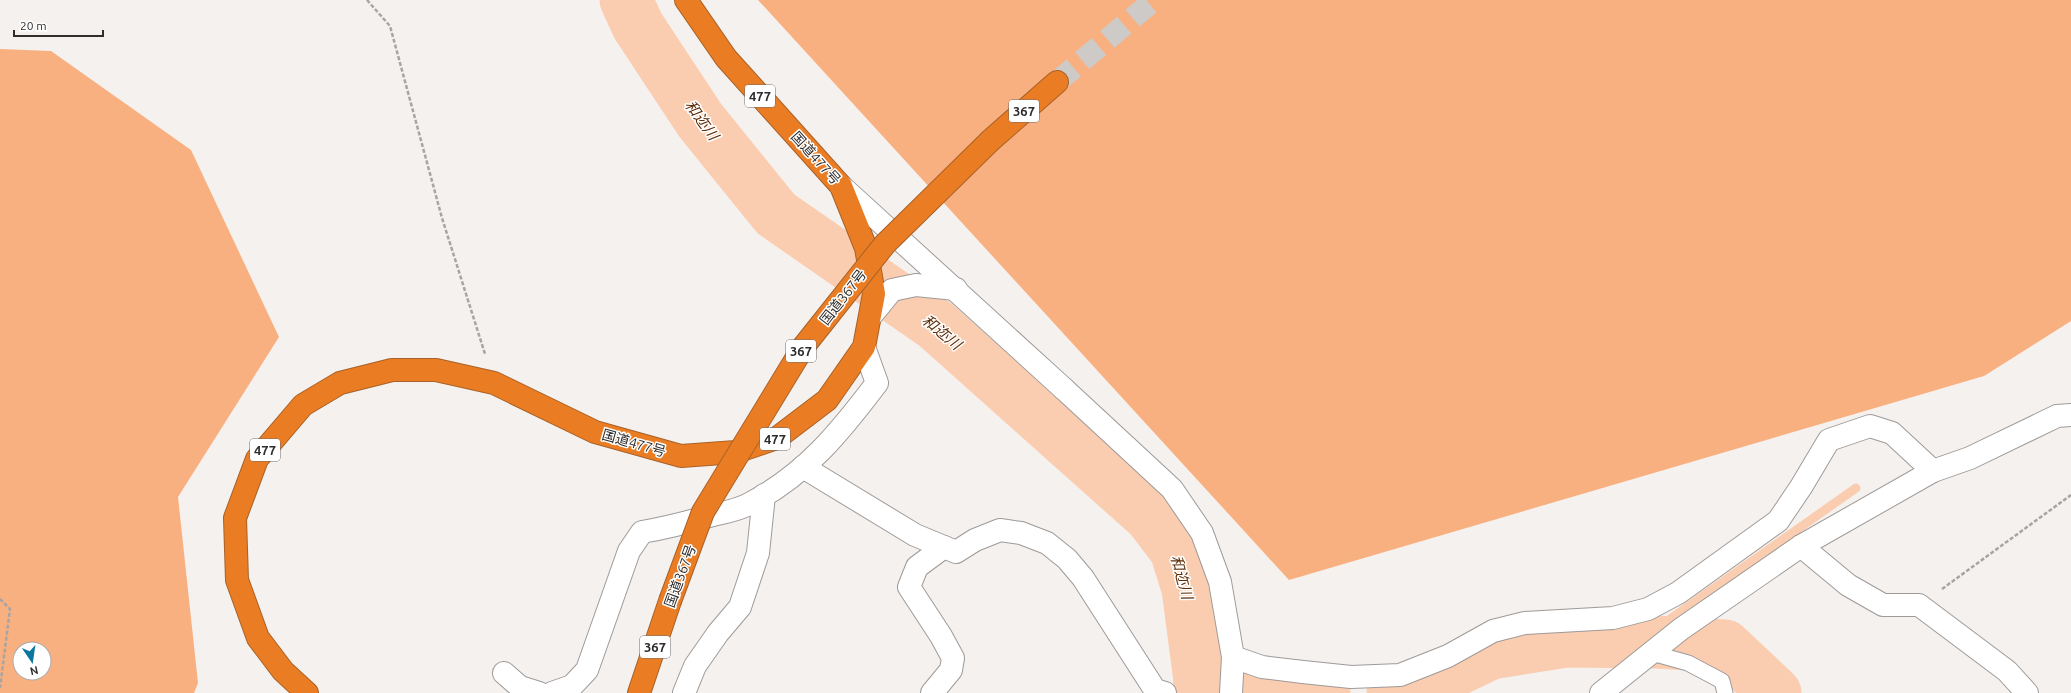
<svg xmlns="http://www.w3.org/2000/svg" width="2071" height="693" font-family="Ubuntu,'Noto Sans JP',sans-serif">
<rect width="100%" height="100%" fill="#f5f1ef"/>
<!-- green -->
<g fill="#f9b080" fill-rule="evenodd">
<polygon points="758,0 2071,0 2071,321 1984,376 1289,580"/>
<path d="M0,49L51,51L191,150L279,337L178,497L198,683L194,693H0ZM20,649H44V673H20Z"/>
</g>
<g fill="none" stroke-linecap="round" stroke-linejoin="round">
<!-- stream -->
<polyline stroke="#fbcdb0" stroke-width="9" points="1619,641 1666,622 1856,488"/>
<!-- river -->
<g stroke="#fbcdb0" stroke-width="53">
<polyline points="626,0 638,26 700,120 776,214 936,325 1150,516 1176,550 1188,589 1200,680 1200,693"/>
<polyline points="1200,680 1324,693"/>
<polyline points="1393,693 1416,689 1491,653 1566,641 1655,642 1725,646 1775,693"/>
</g>
<!-- highway-tunnel -->
<polyline stroke="#cecac8" stroke-width="22" stroke-dasharray="22 11" stroke-linecap="butt" points="1057,82 1154,0"/>
<defs>
<polyline id="lane" points="1652,653 1688,663 1722,681 1725,693"/>
<g id="street">
<polyline points="870,317 892,290 916,285 956,289"/>
<polyline points="1064,389 1172,489 1202,533 1220,582 1233,657 1231,693"/>
<polyline points="803,467 915,535 956,552 975,540 1000,530 1021,533 1047,543 1067,559 1083,578 1155,690 1165,693"/>
<polyline points="1801,546 1848,585 1883,605 1919,605 2007,671 2027,693"/>
<polyline points="1233,657 1262,667 1303,672 1351,677 1400,675 1448,656 1493,631 1525,623 1613,618 1648,609 1678,593 1778,521 1801,487 1829,440 1870,426 1892,433 1933,471"/>
<polyline points="504,673 520,687 539,693"/>
<path d="M552,693L572,686L587,670L629,551L642,532C666,528 689,522 713,515C726,512 739,510 751,503C806,474 840,432 877,383L864,347"/>
<polyline points="684,693 695,666 718,633 740,607 758,553 764,495"/>
<polyline points="932,693 951,670 953,658 941,636 909,587 917,567 944,547"/>
<polyline points="1601,693 1681,629 1801,546 1933,471 1970,458 2057,416 2071,415"/>
</g>
<polyline id="secondary" points="841,186 1064,389"/>
<g id="highway">
<polyline points="991,140 1057,82"/>
<polyline points="307,693 283,671 258,638 237,580 235,518 257,459 303,405 340,383 392,370 436,370 494,383 595,432 681,456 736,452 777,438 827,400 864,347 874,294 866,248 841,186 726,58 686,0"/>
<polyline points="639,693 670,601"/>
</g>
</defs>
<!-- lane casing -->
<use href="#lane" stroke="#9e9a98" stroke-width="17"/>
<!-- street casing -->
<use href="#street" stroke="#9e9a98" stroke-width="24"/>
<!-- secondary casing -->
<use href="#secondary" stroke="#9e9a98" stroke-width="24"/>
<!-- highway casing -->
<use href="#highway" stroke="#a96127" stroke-width="24"/>
<!-- path -->
<g stroke="#a7a4a2" stroke-width="2.5" stroke-dasharray="4 2" stroke-linecap="butt">
<polyline points="367,0 390,26 442,218 485,354"/>
<polyline points="1942,589 2071,495"/>
<polyline points="0,599 10,609 0,688"/>
</g>
<!-- lane -->
<use href="#lane" stroke="#fff" stroke-width="15"/>
<!-- street -->
<use href="#street" stroke="#fff" stroke-width="22"/>
<!-- secondary -->
<use href="#secondary" stroke="#fff" stroke-width="22"/>
<!-- highway -->
<use href="#highway" stroke="#ea7d24" stroke-width="22"/>
<defs>
<polyline id="highway-bridge" points="670,601 703,512 804,346 885,244 991,140"/>
</defs>
<!-- highway-bridge casing -->
<use href="#highway-bridge" stroke="#a96127" stroke-width="24" stroke-linecap="butt"/>
<!-- highway-bridge -->
<use href="#highway-bridge" stroke="#ea7d24" stroke-width="22"/>
</g>
<g text-anchor="middle" dominant-baseline="central" stroke-width="3" stroke-linejoin="round" paint-order="stroke">
<!-- shield labels -->
<g fill="#fff" stroke="#6e6d6c" stroke-width="1">
<rect x="745" y="85" width="30" height="22" rx="3"/>
<rect x="1009" y="100" width="30" height="22" rx="3"/>
<rect x="786" y="340" width="30" height="22" rx="3"/>
<rect x="760" y="428" width="30" height="22" rx="3"/>
<rect x="250" y="439" width="30" height="22" rx="3"/>
<rect x="640" y="636" width="30" height="22" rx="3"/>
</g>
<g font-size="13" font-weight="bold" fill="#302e2d">
<text x="760" y="96">477</text>
<text x="1024" y="111">367</text>
<text x="801" y="351">367</text>
<text x="775" y="439">477</text>
<text x="265" y="450">477</text>
<text x="655" y="647">367</text>
</g>
<!-- street labels -->
<g font-size="14" fill="#302e2d" stroke="#fff">
<text transform="translate(816 158) rotate(48)">国道477号</text>
<text transform="translate(843 297) rotate(-52)">国道367号</text>
<text transform="translate(634 443) rotate(16)">国道477号</text>
<text transform="translate(680 576) rotate(-70)">国道367号</text>
</g>
<!-- water labels -->
<g font-size="15" font-style="italic" fill="#5f2f0a" stroke="#fff">
<text transform="translate(702 120) rotate(54)">和迩川</text>
<text transform="translate(942 332) rotate(39)">和迩川</text>
<text transform="translate(1182 577) rotate(75)">和迩川</text>
</g>
</g>
<!-- north arrow -->
<g transform="translate(32 661) rotate(167)"><circle r="19" fill="#ffffff" stroke="#acabab"/>
<path d="M0-3L7 15L0 10L-7 15Z" fill="#0c76a1"/>
<text y="-6" font-size="11" font-weight="bold" text-anchor="middle" fill="#302e2d">N</text>
</g>
<!-- scale -->
<path d="M14 30v6h89v-6" fill="none" stroke="#302e2d" stroke-width="2"/>
<text x="20" y="30" font-size="12" fill="#302e2d" stroke="#ffffff" stroke-width="3" paint-order="stroke">20 m</text>
</svg>
